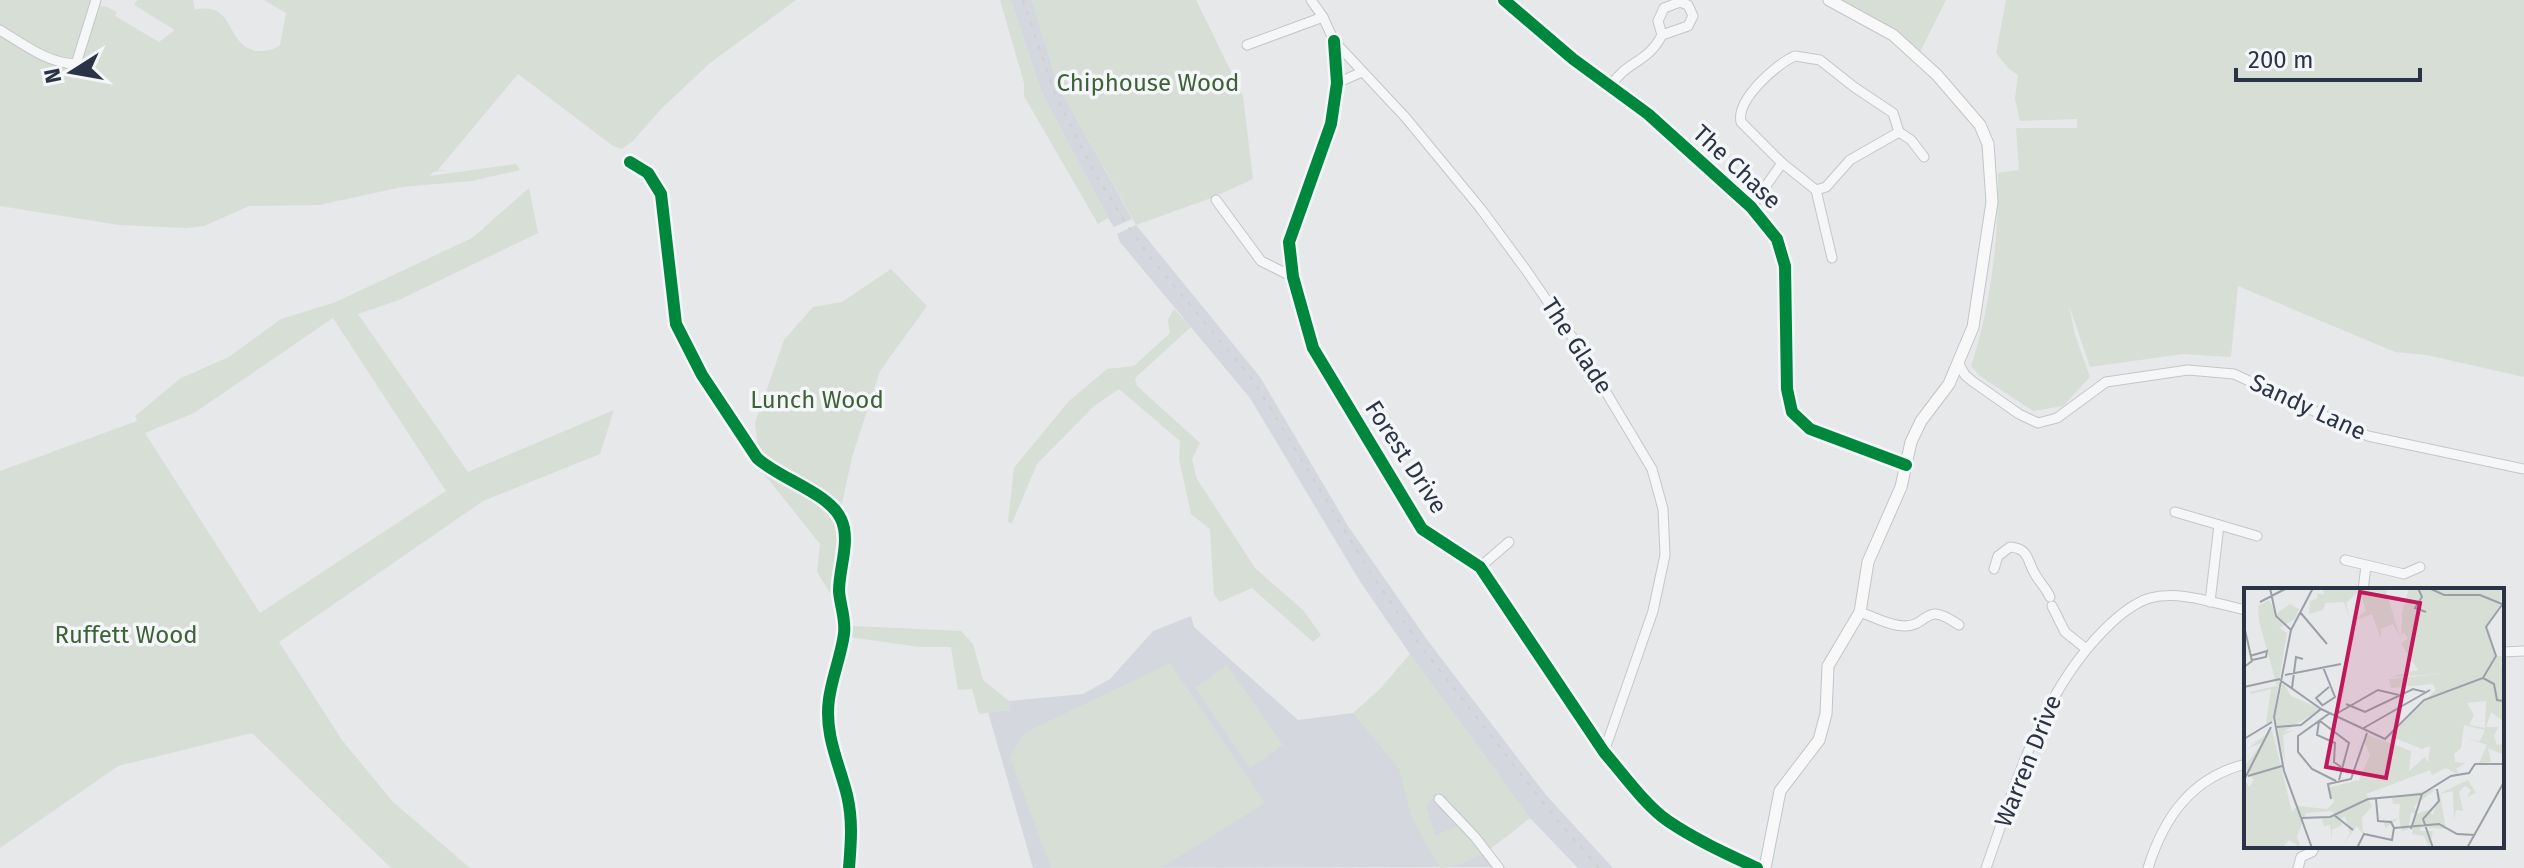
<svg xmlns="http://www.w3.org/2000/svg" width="2524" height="868" font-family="'Fira Sans',sans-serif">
<rect width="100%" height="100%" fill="#e6e8ea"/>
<!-- built -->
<g fill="#d4d7dd">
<polygon points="1011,0 1032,0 1058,85 1132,219 1114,227 1108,218 1041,91"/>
<polygon points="1136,225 1260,377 1348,526 1428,641 1546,795 1613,868 1578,868 1530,818 1410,654 1361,583 1250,398 1120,242 1117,234"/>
<polygon points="1191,616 1194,627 1298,720 1353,713 1440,793 1493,867 1033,868 988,712 1009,710 1009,701 1083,694 1110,679 1153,631"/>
</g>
<!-- green -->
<g fill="#d6ded6" fill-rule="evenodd">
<path d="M0,0H94L93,5L107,7L117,12L115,16L159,42L175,30L134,5L137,0H193L195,10C235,0 225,45 256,51C265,52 273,50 280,45L286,13L264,0H796L710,63L662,108L633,141L622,149L613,146L518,74L438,170H447L433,172L430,176L516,164L520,170L471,181L402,187L319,205L249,206L204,226L187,228L119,225L0,206Z"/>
<polygon points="1000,0 1011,0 1041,91 1108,218 1098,224 1024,96 1024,83"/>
<polygon points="1032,0 1196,0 1243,96 1253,179 1214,197 1136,225 1058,85"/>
<polygon points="1829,0 1946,0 1918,56"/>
<path d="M2006,0H2524V377L2427,355L2395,352L2238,286L2231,357L2183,354L2090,367L2069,305L2075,335L2090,377L2063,406L2033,411L1980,376L1971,366C1991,306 1999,236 1998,173L2019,170L2016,128H2077V119L2020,121L2015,99L2018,75L2008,68L1996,53Z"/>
<path d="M529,188L538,233L399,300L358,314L468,472L614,410L600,454L483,501L279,642L342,740L392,801L470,868H391L252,733L118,766L0,848V471L137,421L135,416L181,378L229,357L281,319L336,302L472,238ZM333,318L446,491L260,613L145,433L194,413Z"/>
<polygon points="891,269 927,306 880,371 852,457 836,531 839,546 834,599 817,572 820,544 761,470 755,423 784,340 813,307 842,302"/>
<polygon points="1174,309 1191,327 1135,378 1137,386 1200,443 1192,459 1197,479 1255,568 1303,610 1321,635 1313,642 1252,588 1220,602 1214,595 1210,529 1191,514 1179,459 1180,441 1119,389 1094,406 1037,464 1012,523 1008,522 1014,468 1068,402 1107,369 1134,366 1170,333 1168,320"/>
<polygon points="853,626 961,631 973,644 983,680 1009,701 1010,710 979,714 972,689 958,690 951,647 920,647 849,637"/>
<path d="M1410,654L1530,818C1505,837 1473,868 1440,868L1411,816L1399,769L1353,713L1380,689ZM1441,796L1466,823L1435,835L1426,805L1435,797Z"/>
<polygon points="1170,663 1265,803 1161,868 1051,868 1010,757 1024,733"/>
<polygon points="1227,665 1283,745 1250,768 1195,688"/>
</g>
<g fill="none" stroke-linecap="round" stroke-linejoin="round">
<defs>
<g id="minor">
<polyline points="1311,0 1323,17 1334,41 1406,118 1481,209 1526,270 1579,347 1652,469 1663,509 1665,555 1653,611 1604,752"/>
<polyline points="1504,0 1573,59 1648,114 1751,207 1777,239 1785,266 1787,389 1792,412 1810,429 1906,465"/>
<path d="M0,30C23,44 49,64 76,64L96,0"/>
<path d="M1334,41L1337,83L1331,124L1289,242L1293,277L1313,348L1422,529L1480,567L1604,752C1623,774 1645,805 1668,821C1696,840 1727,854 1757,868"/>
<polyline points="1247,45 1323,17"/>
<polyline points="1337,83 1362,72"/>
<path d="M1611,86C1627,60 1647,64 1662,35L1658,21L1664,8L1680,2L1688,5L1693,16L1688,26L1662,35"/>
<polyline points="1816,190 1826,187 1850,160 1899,132"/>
<polyline points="1216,200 1261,261 1293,277"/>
<polyline points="1751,207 1782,163"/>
<path d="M1832,258L1816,190L1782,163L1741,122C1736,100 1776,64 1795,56L1820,60L1854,87L1893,113L1899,132L1911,140L1924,157"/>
<polyline points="1959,364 1965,375 1972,381 2019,414 2038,423 2057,418 2106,382 2188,370 2234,374 2368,436 2524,469"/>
<polyline points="2175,512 2257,536"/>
<polyline points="2345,560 2404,574 2420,567"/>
<polyline points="1480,567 1509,542"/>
<path d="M1994,569L1998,556L2010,547C2029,548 2027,561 2035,574C2040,583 2046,588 2050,597"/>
<polyline points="2363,590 2366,566"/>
<polyline points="2210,602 2219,525"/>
<polyline points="2052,606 2065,632 2085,648"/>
<path d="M1860,612C1874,617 1890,626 1905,626C1931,625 1923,600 1959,625"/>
<polyline points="2502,652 2524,651"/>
<polyline points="1439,799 1475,837 1499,868"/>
<path d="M1986,868C2016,784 2040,694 2105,629C2117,617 2133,603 2150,598C2180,590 2216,604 2246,610"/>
<path d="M2148,868C2164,817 2192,777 2246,764"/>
<polyline points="2298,868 2301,857 2312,852 2315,846"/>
</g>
<polyline id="major" points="1765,868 1780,791 1819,740 1826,714 1828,666 1860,612 1868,562 1901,487 1911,442 1921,421 1949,384 1973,327 1992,202 1988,144 1980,125 1937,75 1893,35 1829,0"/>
</defs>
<!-- minor casing -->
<use href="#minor" stroke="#c4c6c8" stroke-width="11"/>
<!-- major casing -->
<use href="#major" stroke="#c2c5c8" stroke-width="13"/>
<!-- minor -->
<use href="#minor" stroke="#f5f6f7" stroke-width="9"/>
<!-- major -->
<use href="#major" stroke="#f8f8f8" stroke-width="11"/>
<!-- rail -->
<polyline stroke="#cecfd2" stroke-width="2" stroke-dasharray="4 8" stroke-linecap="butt" points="1023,0 1054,92 1094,172 1125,222 1150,257 1253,380 1370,572 1420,645 1552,814 1599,868"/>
<defs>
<g id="cycleway">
<polyline points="1504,0 1573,59 1648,114 1751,207 1777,239 1785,266 1787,389 1792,412 1810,429 1906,465"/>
<path d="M1334,41L1337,83L1331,124L1289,242L1293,277L1313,348L1422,529L1480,567L1604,752C1623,774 1645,805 1668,821C1696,840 1727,854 1757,868"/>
<path d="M630,162L648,173L661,194L676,324L702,375L757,458C780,479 829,493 841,519C851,540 839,568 839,591C840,605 846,619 844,634C841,656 832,677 829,699C824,734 839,763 847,795C853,820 851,843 849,868"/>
</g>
</defs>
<!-- cycleway casing -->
<use href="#cycleway" stroke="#f4f6f9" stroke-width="17"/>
<!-- cycleway -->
<use href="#cycleway" stroke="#00873e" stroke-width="12"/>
</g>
<g text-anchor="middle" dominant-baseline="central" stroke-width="7" stroke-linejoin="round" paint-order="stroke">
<!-- park labels -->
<g font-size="24" fill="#3f6138" stroke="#f4f6f9">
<text x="1148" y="83">Chiphouse Wood</text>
<text x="817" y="400">Lunch Wood</text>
<text x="126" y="635">Ruffett Wood</text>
</g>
<!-- street labels -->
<g font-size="24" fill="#2b3445" stroke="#f4f6f9">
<text transform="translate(1737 167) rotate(43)">The Chase</text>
<text transform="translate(1577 346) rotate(57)">The Glade</text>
<text transform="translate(2308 407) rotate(25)">Sandy Lane</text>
<text transform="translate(1406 457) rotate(57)">Forest Drive</text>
<text transform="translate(2028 761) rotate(-68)">Warren Drive</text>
</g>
</g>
<!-- overview -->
<g transform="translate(2244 588)">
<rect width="260" height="260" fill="#e6e8ea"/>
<path d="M79,0H141L156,49L149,36L137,41V51L128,26L105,35L122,23L116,2L102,15L106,32L100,14L82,15L79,22L65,26L66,13L74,10L73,5L80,7ZM165,0H257L256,17L243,36L252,68H259L255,81L260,73V134L247,124L242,139H254L250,148L253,157L260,156V167L244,160L247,174L235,175L243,157L223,150L236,153L241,142L220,137L217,160L210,166L211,174L221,175L212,181L215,187L202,180L188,187L186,182L122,206L128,218L118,230L119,246L113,238L99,257L106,245L101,228L95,232L98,237L88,242V252L86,237L80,238L78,231L91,227L88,223L62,225L53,249L57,260L45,252L38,260H0V191L5,199L10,192L0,179L18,155L4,160L28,142L48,224L53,218L83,221L90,214L83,200L115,192L126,167L120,153L124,147L167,163L165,183L181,169L184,175L186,158L178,161L146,148L192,102L189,96L147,100L145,91L197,86L146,89L174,82L157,56L164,50L159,44L157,49L158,25ZM242,113L241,140L225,137L230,127L223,115ZM25,12L32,26L46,16L55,21L51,31L35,40L43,45L28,134L22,136L27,101L8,106L5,104L33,98L15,33L14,18ZM39,94L47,108L77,121L39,144L50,142L39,147L41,174L30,132ZM224,192L232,205L223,209L227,202L221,198L215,204L219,223L212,222L210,231L209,203L196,206L202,241L177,239L176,243H189L185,260L180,248L168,246L172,225H167L164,241L158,243L155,230L141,240L140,234L155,230L156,216H149L148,210L192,201L170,218L173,226L183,222L189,227L195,206Z" fill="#d6ded6" fill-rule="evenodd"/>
<path fill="none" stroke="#9ba0a8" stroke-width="2" d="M26,0L32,28L47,42M174,0L178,9L171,20L182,24M185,0L200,7H236L258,16M16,14L43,0M56,24L83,56M6,68L23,63L22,69L8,72M0,79L8,73L1,42M41,87L97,76M239,90L250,96L253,112L260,113M36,92L77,121M0,99L36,91M48,100L52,69L59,71M102,116L121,124L169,101L181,104M79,117L91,109L79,79M79,118L72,110L85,99M86,125L54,148V164L68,181L92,193M92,126L134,102L155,107M75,133L73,147L91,155L90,174L97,179M76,133L105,155L95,192M33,139L57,137L77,121L141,151L180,112L239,90L252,68L242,39L260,14M118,141L186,102M0,151L28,134M4,188L38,178M0,192L27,139M87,211L84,196L107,191L123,145M132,211L134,233L147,234L150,240M90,227L109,242M57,230L86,229L124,211L178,206L207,188L225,185L231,176H260M150,240L195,236L213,246L231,247M167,241L178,206M68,260L40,183L30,129L47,42L69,0M113,260L120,246L148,252L150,240M189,260L179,231L195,213L193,201M223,260L260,194"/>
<path fill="#c2185b" fill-opacity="0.15" stroke="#c2185b" stroke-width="4" d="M116,4L176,15L142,190L82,179Z"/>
<rect width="260" height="260" fill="none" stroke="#2b3445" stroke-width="4"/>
</g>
<!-- north arrow -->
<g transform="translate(72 72) rotate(259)" stroke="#f4f6f9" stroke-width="6" paint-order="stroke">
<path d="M0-6L14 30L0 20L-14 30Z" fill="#2b3445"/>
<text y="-12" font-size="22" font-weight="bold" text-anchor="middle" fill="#2b3445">N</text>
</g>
<!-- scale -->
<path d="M2236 68v12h184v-12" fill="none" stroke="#2b3445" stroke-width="4"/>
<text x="2248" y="68" font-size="24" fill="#2b3445" stroke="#f4f6f9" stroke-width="6" paint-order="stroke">200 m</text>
</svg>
